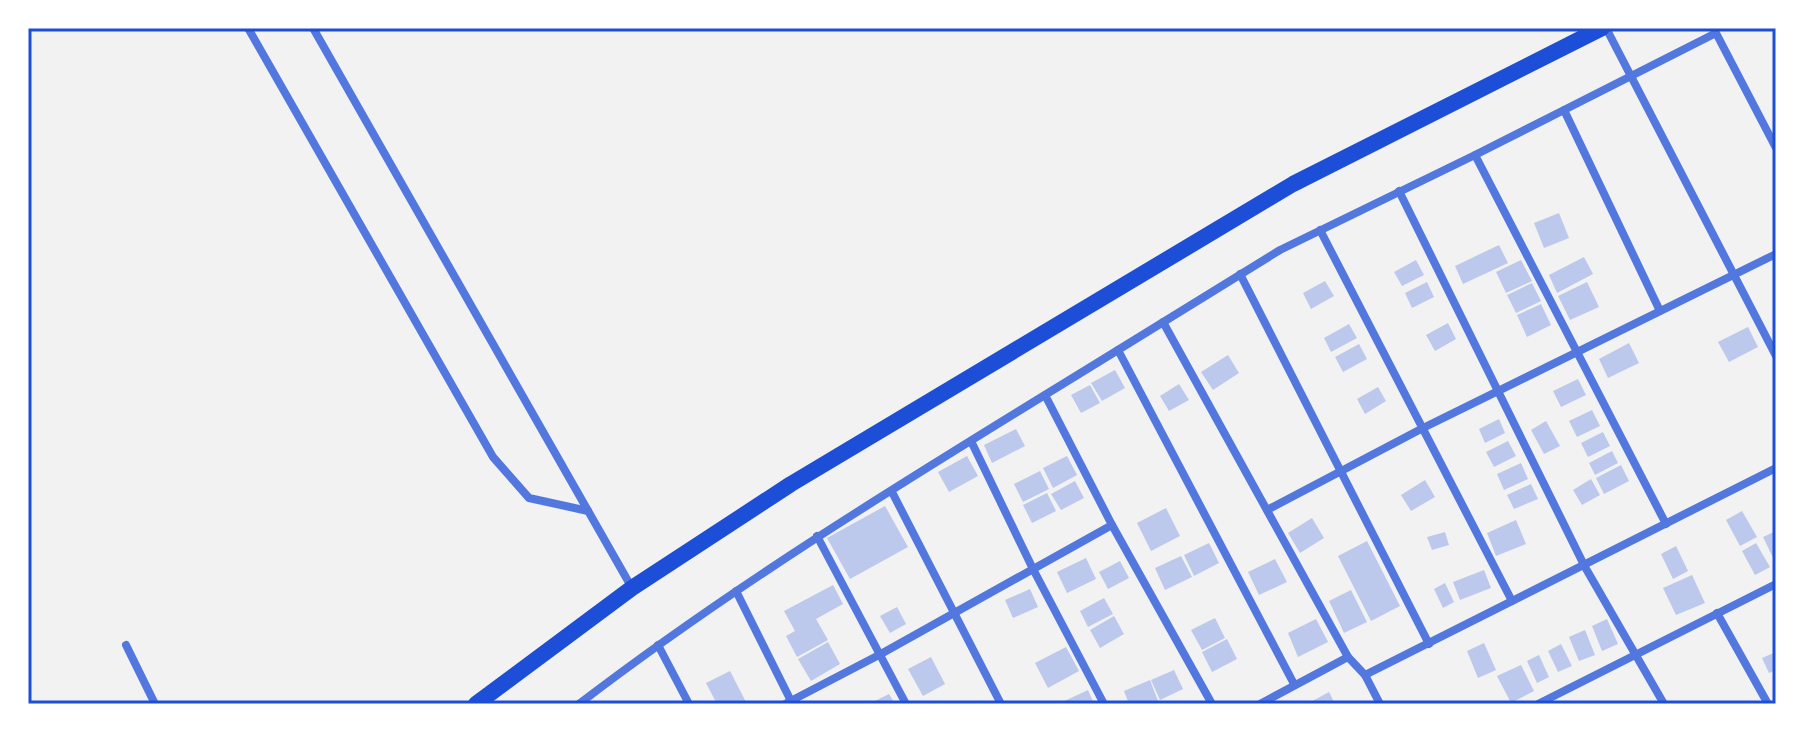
<svg xmlns="http://www.w3.org/2000/svg" width="1804" height="732" font-family="'Zilla Slab',serif">
<rect width="100%" height="100%" fill="#f2f2f2"/>
<!-- building -->
<g fill="#bdc9ec">
<polygon points="1559,213 1569,238 1544,248 1534,223"/>
<polygon points="1499,245 1508,263 1463,284 1455,266"/>
<polygon points="1584,257 1593,274 1557,293 1549,275"/>
<polygon points="1416,260 1424,275 1402,286 1394,272"/>
<polygon points="1521,260 1532,281 1506,293 1496,272"/>
<polygon points="1325,281 1334,296 1311,309 1303,293"/>
<polygon points="1427,282 1434,297 1412,308 1405,293"/>
<polygon points="1587,282 1599,307 1570,320 1558,296"/>
<polygon points="1532,283 1541,301 1516,313 1507,295"/>
<polygon points="1541,304 1551,325 1527,337 1517,315"/>
<polygon points="1448,323 1456,339 1435,351 1426,335"/>
<polygon points="1349,324 1357,338 1331,352 1324,338"/>
<polygon points="1748,327 1758,347 1729,362 1718,342"/>
<polygon points="1629,343 1639,363 1608,378 1599,359"/>
<polygon points="1359,344 1367,359 1343,372 1335,357"/>
<polygon points="1228,355 1239,373 1213,390 1201,372"/>
<polygon points="1115,370 1125,388 1102,401 1091,383"/>
<polygon points="1578,379 1586,395 1561,407 1553,391"/>
<polygon points="1179,384 1189,400 1169,411 1160,396"/>
<polygon points="1090,385 1100,403 1081,413 1071,395"/>
<polygon points="1378,387 1386,401 1365,414 1357,399"/>
<polygon points="1592,410 1600,426 1577,437 1569,421"/>
<polygon points="1499,419 1505,433 1485,443 1479,429"/>
<polygon points="1546,421 1560,446 1544,454 1531,430"/>
<polygon points="1016,429 1025,446 992,463 984,445"/>
<polygon points="1603,432 1610,446 1588,457 1581,443"/>
<polygon points="1508,441 1516,456 1494,467 1486,452"/>
<polygon points="1612,451 1618,463 1595,475 1589,463"/>
<polygon points="967,456 978,476 949,492 938,472"/>
<polygon points="1067,456 1077,475 1053,488 1043,468"/>
<polygon points="1521,463 1528,479 1504,490 1497,474"/>
<polygon points="1621,465 1629,481 1604,494 1596,478"/>
<polygon points="1040,471 1049,489 1023,502 1014,484"/>
<polygon points="1591,479 1600,495 1582,505 1573,490"/>
<polygon points="1425,480 1435,497 1411,511 1401,495"/>
<polygon points="1075,481 1084,498 1061,510 1051,494"/>
<polygon points="1531,484 1538,499 1514,509 1507,495"/>
<polygon points="1047,493 1056,511 1032,523 1023,505"/>
<polygon points="885,506 908,547 850,579 827,538"/>
<polygon points="1166,508 1180,536 1151,551 1137,523"/>
<polygon points="1742,511 1757,537 1740,546 1726,520"/>
<polygon points="1312,518 1324,538 1300,553 1288,533"/>
<polygon points="1516,520 1526,544 1496,556 1487,533"/>
<polygon points="1776,531 1776,564 1763,537"/>
<polygon points="1445,532 1449,545 1432,550 1427,537"/>
<polygon points="1367,541 1400,606 1371,621 1338,556"/>
<polygon points="1209,543 1219,563 1194,576 1184,555"/>
<polygon points="1756,543 1770,567 1755,575 1742,551"/>
<polygon points="1676,546 1688,571 1673,579 1661,554"/>
<polygon points="1181,556 1192,577 1165,590 1155,568"/>
<polygon points="1086,558 1096,579 1067,593 1057,572"/>
<polygon points="1275,559 1287,582 1259,595 1248,572"/>
<polygon points="1120,561 1129,578 1108,589 1099,572"/>
<polygon points="1484,570 1491,588 1460,600 1453,582"/>
<polygon points="1692,575 1705,603 1676,615 1663,588"/>
<polygon points="1445,583 1454,602 1443,608 1434,589"/>
<polygon points="833,585 843,604 816,619 828,640 797,657 786,636 795,631 784,611"/>
<polygon points="1030,589 1038,607 1013,618 1005,600"/>
<polygon points="1351,590 1367,622 1344,633 1329,601"/>
<polygon points="1104,598 1113,614 1088,627 1080,611"/>
<polygon points="897,607 906,624 890,633 880,616"/>
<polygon points="1114,616 1124,634 1100,648 1090,630"/>
<polygon points="1215,618 1225,638 1202,650 1191,630"/>
<polygon points="1316,619 1328,642 1298,657 1288,633"/>
<polygon points="1607,619 1618,644 1602,651 1592,626"/>
<polygon points="1585,630 1595,655 1579,661 1569,637"/>
<polygon points="1227,639 1237,659 1212,672 1202,652"/>
<polygon points="828,642 840,664 811,681 798,659"/>
<polygon points="1484,643 1496,670 1478,678 1467,651"/>
<polygon points="1561,644 1572,666 1558,672 1548,651"/>
<polygon points="1066,647 1079,671 1048,688 1035,663"/>
<polygon points="1776,652 1776,670 1769,673 1762,658"/>
<polygon points="1539,655 1549,677 1537,683 1527,661"/>
<polygon points="931,657 945,684 923,696 908,669"/>
<polygon points="1521,665 1534,691 1511,703 1497,676"/>
<polygon points="1174,670 1183,689 1160,700 1151,680"/>
<polygon points="730,671 747,704 717,704 706,683"/>
<polygon points="1150,680 1158,701 1152,704 1129,704 1124,691"/>
<polygon points="1088,690 1094,704 1058,704"/>
<polygon points="1329,692 1335,704 1307,704"/>
<polygon points="889,694 895,704 869,704"/>
</g>
<g fill="none" stroke-linecap="round" stroke-linejoin="round">
<!-- minor -->
<g stroke="#5277de" stroke-width="8">
<polyline points="248,28 493,457 529,498 588,511"/>
<polyline points="313,28 632,588"/>
<polyline points="1606,28 1776,356"/>
<polyline points="1564,110 1475,155 1666,524"/>
<polyline points="1399,191 1585,567 1664,704"/>
<polyline points="1320,230 1512,601"/>
<polyline points="1240,274 1429,644"/>
<polyline points="1660,311 1564,110 1716,33 1776,148"/>
<polyline points="1163,322 1348,657"/>
<polyline points="1118,350 1280,250 1475,155"/>
<polyline points="1045,395 1112,525 1212,704"/>
<polyline points="971,441 1033,569 1104,704"/>
<polyline points="892,492 1001,704"/>
<polyline points="1267,510 1423,428 1776,254"/>
<polyline points="817,536 906,704"/>
<polyline points="736,591 792,703"/>
<polyline points="1717,613 1768,704"/>
<polyline points="126,645 155,704"/>
<polyline points="658,645 689,704"/>
<polyline points="1365,675 1380,704"/>
<path d="M579,704C750,573 935,463 1118,350L1294,684"/>
<polyline points="785,704 879,655 1112,525"/>
<polyline points="1260,704 1348,657 1365,675 1776,468"/>
<polyline points="1538,704 1776,584"/>
</g>
<!-- secondary -->
<polyline stroke="#1d4ed8" stroke-width="16" points="476,704 632,588 791,484 1293,184 1602,28"/>
</g>
<!-- border -->
<rect width="1804" height="732" fill="none" stroke="#ffffff" stroke-width="60"/>
<rect x="30" y="30" width="1744" height="672" fill="none" stroke="#1d4ed8" stroke-width="3"/>
</svg>
